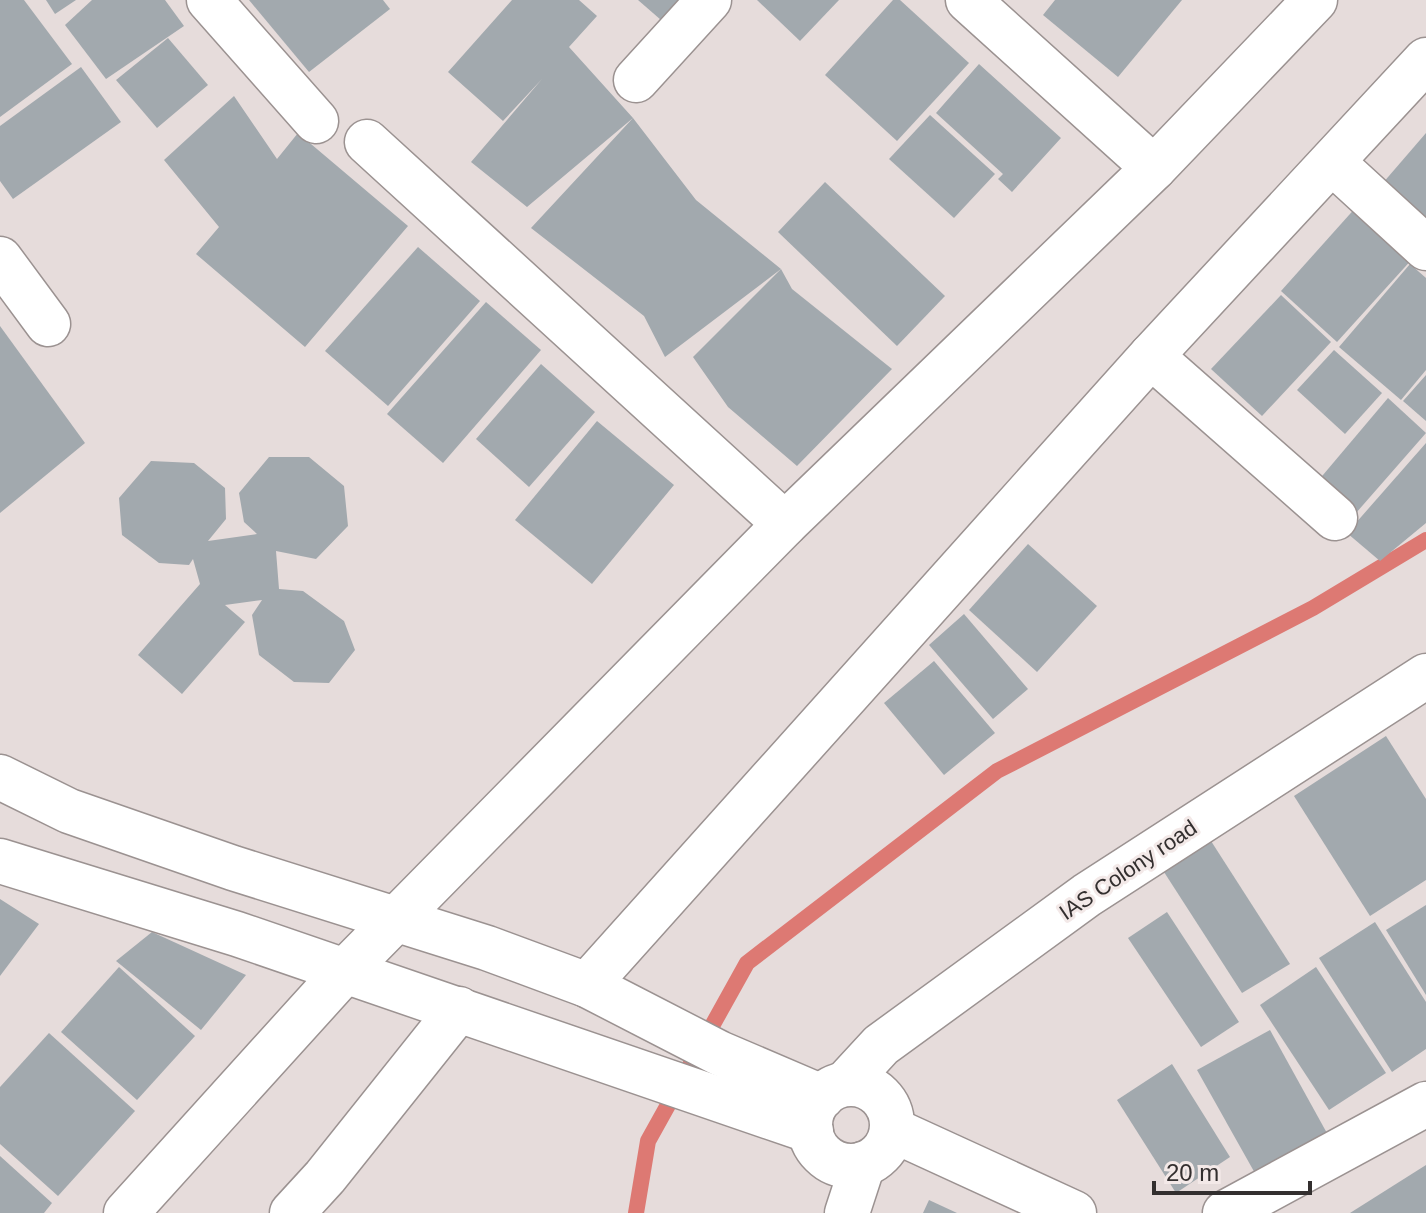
<svg xmlns="http://www.w3.org/2000/svg" width="1426" height="1213" font-family="Arial,sans-serif">
<rect width="100%" height="100%" fill="#e6dcdb"/>
<g fill="none" stroke-linecap="round" stroke-linejoin="round">
<!-- stream -->
<polyline stroke="#dd7973" stroke-width="16" points="636,1213 648,1141 747,963 997,771 1313,608 1426,540"/>
</g>
<!-- building -->
<g fill="#a2a9ae">
<polygon points="0,0 24,0 72,64 0,117"/>
<polygon points="46,0 76,0 55,14"/>
<polygon points="92,0 165,0 184,26 106,79 65,25"/>
<polygon points="249,0 383,0 390,9 309,72"/>
<polygon points="512,0 579,0 597,16 569,47 633,118 696,200 781,269 665,357 644,316 531,228 633,118 527,207 471,162 542,79 503,121 448,72"/>
<polygon points="638,0 678,0 661,20"/>
<polygon points="757,0 839,0 800,41"/>
<polygon points="893,0 900,0 969,63 897,141 825,75"/>
<polygon points="1055,0 1182,0 1118,77 1043,15"/>
<polygon points="168,38 208,85 157,128 116,80"/>
<polygon points="979,64 1061,138 1012,192 998,179 1003,174 936,113"/>
<polygon points="81,67 121,122 13,199 0,181 0,126"/>
<polygon points="234,96 277,159 298,133 408,226 305,347 196,254 219,227 164,160"/>
<polygon points="930,115 995,174 954,218 889,159"/>
<polygon points="1426,133 1426,234 1376,191"/>
<polygon points="825,182 945,296 897,346 778,232"/>
<polygon points="1358,205 1414,257 1337,342 1281,291"/>
<polygon points="418,247 480,301 388,406 325,351"/>
<polygon points="1410,264 1426,278 1426,370 1401,400 1339,347"/>
<polygon points="781,269 792,289 892,369 797,466 728,407 693,357"/>
<polygon points="1281,295 1331,342 1262,416 1211,369"/>
<polygon points="486,302 541,350 443,463 387,414"/>
<polygon points="0,326 85,443 0,513"/>
<polygon points="1334,350 1382,393 1345,434 1297,390"/>
<polygon points="541,364 595,412 529,487 476,439"/>
<polygon points="1426,375 1426,421 1403,401"/>
<polygon points="1388,398 1426,433 1349,521 1312,488"/>
<polygon points="597,421 674,485 592,584 515,520"/>
<polygon points="1426,443 1426,523 1380,561 1347,533"/>
<polygon points="269,457 309,457 344,486 348,526 316,559 276,551 279,589 303,591 344,621 355,650 329,683 294,682 259,655 252,615 262,600 225,605 245,622 182,694 138,655 200,584 193,559 189,565 159,563 122,535 119,498 151,461 194,463 225,488 226,519 208,541 257,534 244,522 239,493"/>
<polygon points="1028,544 1097,606 1037,672 969,610"/>
<polygon points="964,614 1028,689 993,719 929,645"/>
<polygon points="934,661 995,733 944,775 884,703"/>
<polygon points="1386,736 1426,799 1426,880 1370,916 1294,796"/>
<polygon points="1211,841 1290,964 1242,993 1164,872"/>
<polygon points="0,899 39,924 0,976"/>
<polygon points="1426,905 1426,995 1386,930"/>
<polygon points="1167,912 1239,1022 1201,1047 1128,938"/>
<polygon points="1375,922 1426,1002 1426,1049 1392,1072 1319,958"/>
<polygon points="152,932 246,975 201,1030 116,961"/>
<polygon points="119,967 195,1036 137,1100 61,1032"/>
<polygon points="1316,967 1386,1073 1329,1110 1260,1005"/>
<polygon points="1270,1030 1328,1135 1256,1175 1197,1070"/>
<polygon points="49,1033 135,1111 58,1196 0,1144 0,1087"/>
<polygon points="1172,1064 1230,1157 1176,1193 1117,1100"/>
<polygon points="0,1156 52,1203 44,1213 0,1213"/>
<polygon points="1426,1165 1426,1213 1350,1213"/>
<polygon points="929,1200 957,1213 923,1213"/>
</g>
<g fill="none" stroke-linecap="round" stroke-linejoin="round">
<defs>
<g id="minor">
<polyline points="209,0 316,121"/>
<polyline points="968,0 1154,168"/>
<polyline points="636,80 709,0"/>
<polyline points="367,142 785,524"/>
<polyline points="1332,162 1426,248"/>
<polyline points="0,259 48,324"/>
<polyline points="1151,356 1335,518"/>
<polyline points="587,985 1151,356 1426,60"/>
<polyline points="893,1130 1074,1213"/>
<polyline points="126,1213 345,971 785,524 1154,168 1315,0"/>
<polyline points="292,1213 325,1177 459,1009"/>
<polyline points="847,1213 863,1164"/>
<polyline points="1225,1213 1426,1104"/>
</g>
<g id="tertiary">
<polyline points="0,777 69,811 233,868 487,948 587,985 719,1053 822,1097"/>
<polyline points="0,861 237,934 811,1131"/>
<circle cx="851" cy="1125" r="41"/>
<polyline points="845,1084 881,1045 1087,895 1426,676"/>
</g>
</defs>
<!-- minor casing -->
<use href="#minor" stroke="#9b9291" stroke-width="47"/>
<!-- tertiary casing -->
<use href="#tertiary" stroke="#9b9291" stroke-width="47"/>
<!-- minor -->
<use href="#minor" stroke="#fff" stroke-width="44"/>
<!-- tertiary -->
<use href="#tertiary" stroke="#fff" stroke-width="44"/>
</g>
<g text-anchor="middle" dominant-baseline="central" stroke-width="6" stroke-linejoin="round" paint-order="stroke">
<!-- street labels -->
<g font-size="22" fill="#332f2f" stroke="#f3e9e8">
<text transform="translate(1128 870) rotate(-34)">IAS Colony road</text>
</g>
</g>
<!-- scale -->
<path d="M1154 1181v12h156v-12" fill="none" stroke="#332f2f" stroke-width="4"/>
<text x="1166" y="1181" font-size="24" fill="#332f2f" stroke="#f3e9e8" stroke-width="6" paint-order="stroke">20 m</text>
</svg>
